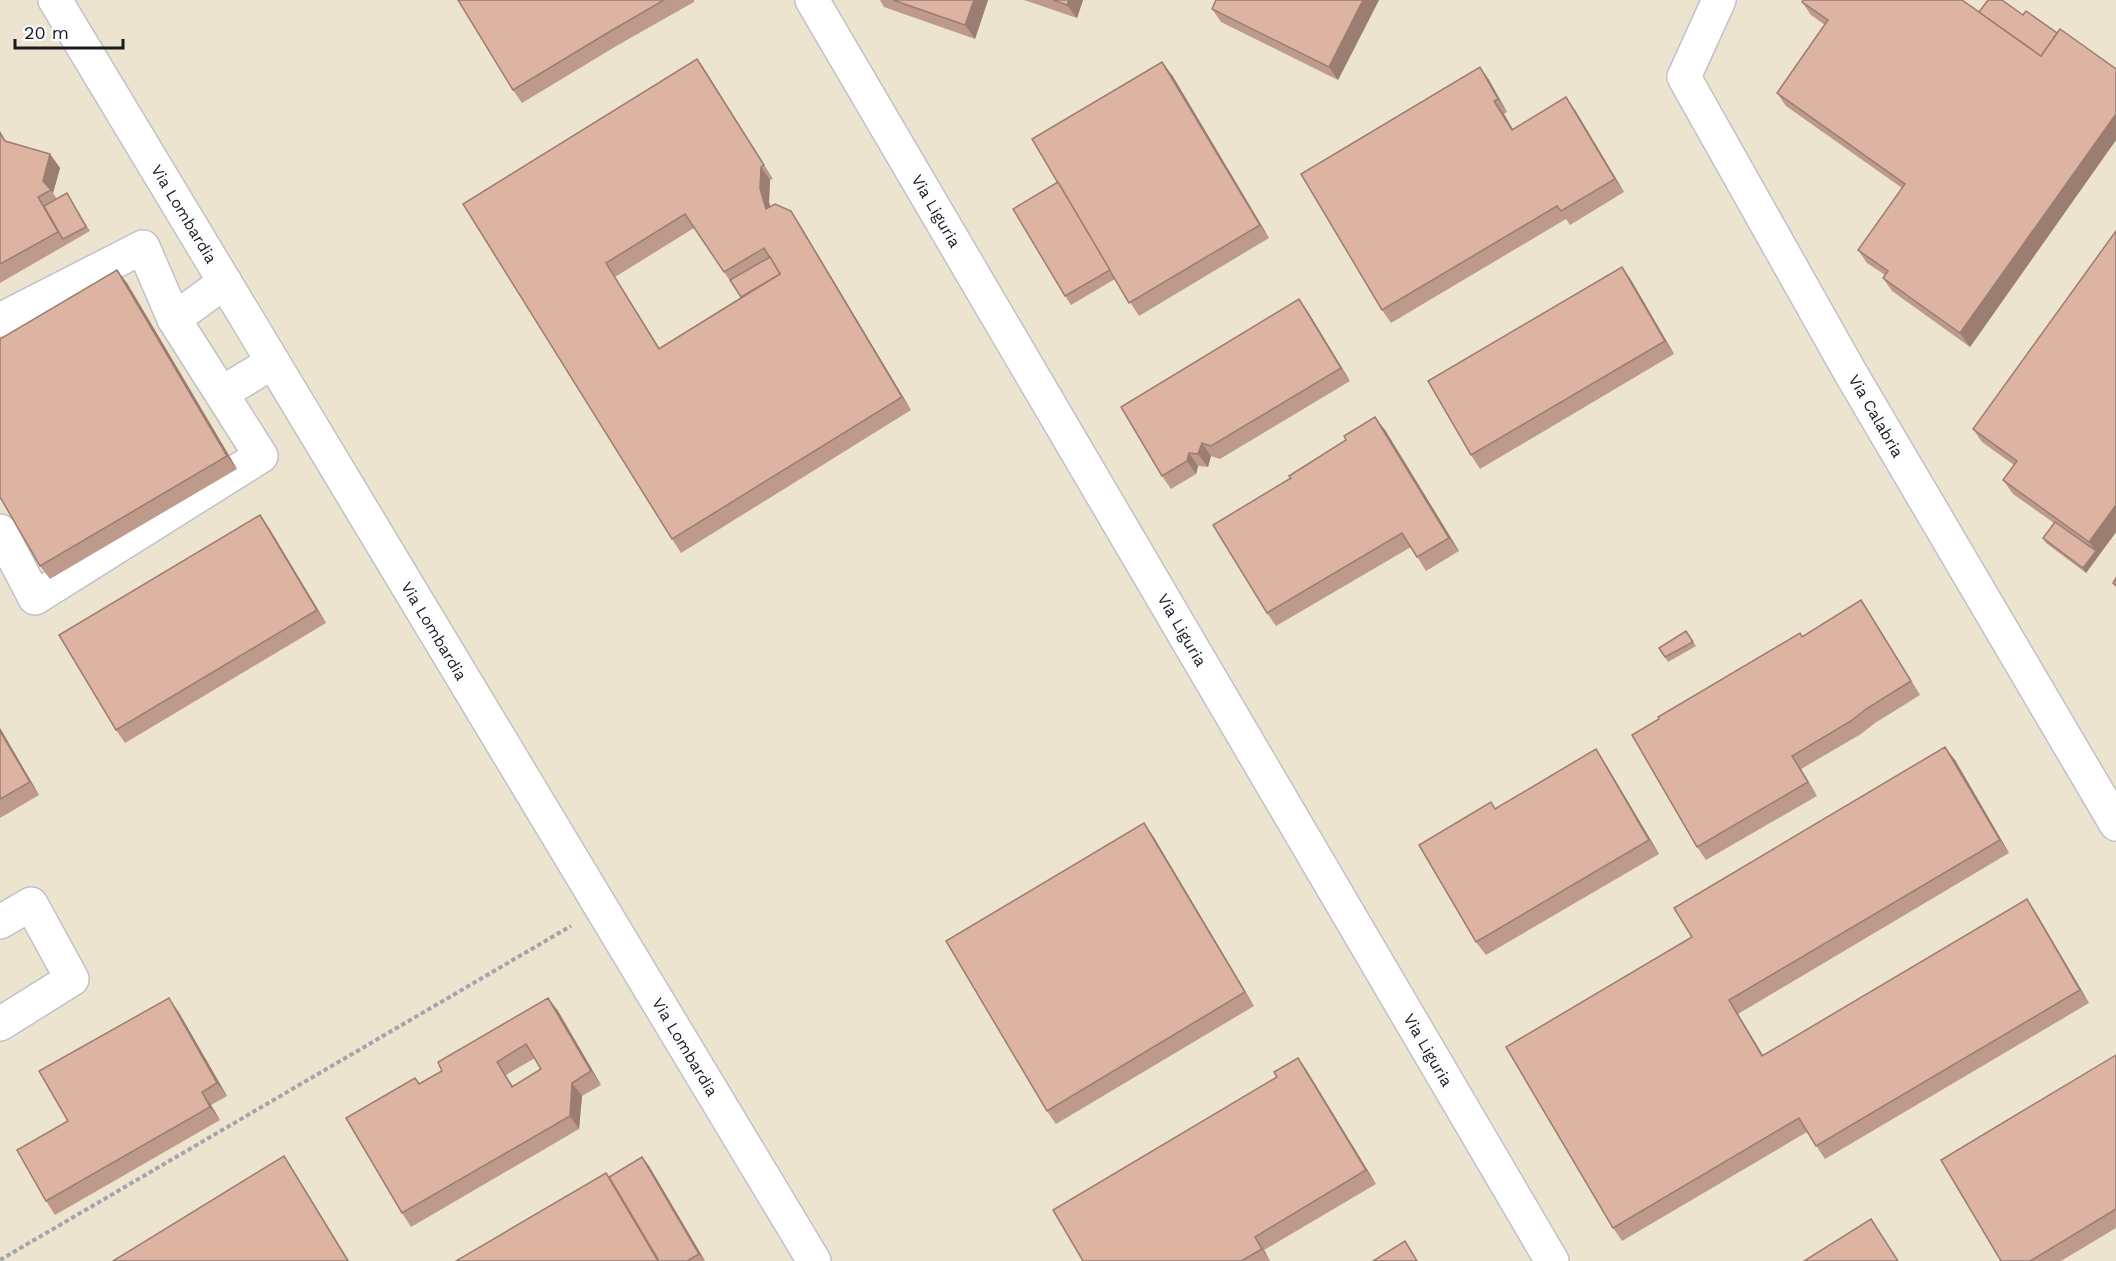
<svg xmlns="http://www.w3.org/2000/svg" width="2116" height="1261" font-family="'Work Sans',sans-serif">
<rect width="100%" height="100%" fill="#eceff5"/>
<!-- industrial -->
<rect fill="#ece4cf" x="0" y="0" width="2116" height="1261"/>
<g fill="none" stroke-linecap="round" stroke-linejoin="round">
<defs>
<g id="minor">
<polyline points="55,0 814,1261"/>
<polyline points="812,0 1552,1261"/>
<polyline points="1719,0 1684,77 1850,372 2116,824"/>
<polyline points="174,319 225,282"/>
<polyline points="0,320 143,247 174,319 261,456 35,598 0,531"/>
<polyline points="222,393 273,362"/>
<polyline points="0,922 31,904 72,979 0,1024"/>
</g>
</defs>
<!-- minor casing -->
<use href="#minor" stroke="#bfc2c8" stroke-width="36"/>
<!-- path -->
<polyline stroke="#a3a5aa" stroke-width="4" stroke-dasharray="4.5 3" stroke-linecap="butt" points="0,1260 571,926"/>
<!-- minor -->
<use href="#minor" stroke="#fff" stroke-width="33"/>
</g>
<!-- wall -->
<g fill="#be9a8a" fill-rule="evenodd">
<polygon points="458,0 694,0 694,2 618,45 522,103 513,90"/>
<polygon points="880,0 988,0 975,39 884,7"/>
<polygon points="1024,0 1083,0 1077,18"/>
<polygon points="1379,0 1338,80 1221,22 1212,9"/>
<polygon points="1802,2 2023,15 2057,33 2116,69 2116,140 1970,347 1892,291 1883,278 1885,275 1867,263 1858,250 1902,188 1786,106 1777,93 1825,25 1811,15"/>
<path d="M697,59L706,72L773,179L770,180L769,202L770,206L791,211L800,225L911,410L681,553L672,539L463,204ZM694,228L741,297L659,348L615,277Z"/>
<polygon points="1480,67 1489,80 1507,112 1504,114 1512,129 1575,110 1624,192 1570,225 1566,219 1391,323 1382,310"/>
<polygon points="1172,75 1269,238 1139,316 1115,279 1071,305 1065,296 1058,182"/>
<polygon points="0,131 6,142 50,154 60,168 53,193 57,199 67,193 90,231 0,283"/>
<polygon points="2116,231 2116,532 2086,573 2046,543 2043,538 2054,523 2013,494 2003,480 2014,465 1982,442 1973,429"/>
<polygon points="1622,267 1631,280 1674,354 1480,469 1471,455"/>
<polygon points="117,270 127,283 237,469 50,579 40,566"/>
<polygon points="1299,299 1308,312 1350,381 1220,459 1211,456 1208,467 1198,466 1196,474 1171,489 1162,476"/>
<polygon points="1385,430 1459,551 1426,571 1411,547 1276,626 1267,613 1291,478 1346,440"/>
<polygon points="269,528 326,623 125,743 116,730"/>
<polygon points="1861,600 1870,614 1920,695 1875,723 1861,734 1801,769 1817,796 1706,860 1697,847 1803,637"/>
<polygon points="1686,631 1696,646 1668,662 1659,648"/>
<polygon points="0,728 39,795 0,818"/>
<polygon points="1596,749 1605,763 1659,854 1486,955 1476,942 1495,809"/>
<polygon points="1955,760 2009,853 1738,1014 1763,1055 2036,913 2089,1003 1825,1159 1807,1132 1622,1241 1613,1228 1692,937"/>
<polygon points="1153,836 1254,1006 1056,1124 1047,1111"/>
<path d="M548,998L558,1011L601,1085L582,1096L579,1129L411,1227L402,1213L415,1078L420,1084L442,1071ZM535,1058L541,1069L513,1086L506,1075Z"/>
<polygon points="178,1011 227,1096 211,1105 220,1120 55,1215 46,1201 68,1121"/>
<polygon points="2116,1055 2116,1228 2061,1261 2001,1261"/>
<polygon points="1298,1058 1307,1071 1376,1184 1264,1250 1270,1261 1083,1261"/>
<polygon points="642,1157 649,1166 705,1261 456,1261 609,1177"/>
</g>
<!-- shaded-wall -->
<g fill="#9b7d71">
<polygon points="974,0 988,0 975,39 965,25"/>
<polygon points="1069,0 1083,0 1077,18 1067,5"/>
<polygon points="1363,0 1379,0 1338,80 1329,67"/>
<polygon points="697,59 706,72 773,179 764,165"/>
<polygon points="1162,62 1172,75 1269,238 1260,225"/>
<polygon points="1480,67 1489,80 1507,112 1498,99"/>
<polygon points="1566,97 1575,110 1624,192 1615,179"/>
<polygon points="1494,101 1504,114 1521,143 1512,130"/>
<polygon points="2116,114 2116,140 1970,347 1960,333"/>
<polygon points="50,154 60,168 53,193 43,181"/>
<polygon points="761,167 770,180 769,202 775,222 766,209 760,189"/>
<polygon points="791,211 800,225 911,410 902,397"/>
<polygon points="606,263 615,277 668,362 659,349"/>
<polygon points="1622,267 1631,280 1674,354 1665,341"/>
<polygon points="117,270 127,283 237,469 227,456"/>
<polygon points="1299,299 1308,312 1350,381 1341,368"/>
<polygon points="1375,417 1385,430 1459,551 1449,538"/>
<polygon points="1202,443 1211,456 1208,467 1198,454"/>
<polygon points="1189,453 1198,466 1196,474 1187,461"/>
<polygon points="2116,505 2116,532 2086,573 2083,568 2096,551 2089,542"/>
<polygon points="260,515 269,528 326,623 317,610"/>
<polygon points="1861,600 1870,614 1920,695 1911,681"/>
<polygon points="0,728 39,795 30,782 0,731"/>
<polygon points="1945,747 1955,760 2009,853 2000,840"/>
<polygon points="1596,749 1605,763 1659,854 1649,840"/>
<polygon points="1792,756 1801,769 1817,796 1808,782"/>
<polygon points="1144,823 1153,836 1254,1006 1245,992"/>
<polygon points="2027,899 2036,913 2089,1003 2080,990"/>
<polygon points="169,998 178,1011 227,1096 217,1083"/>
<polygon points="548,998 558,1011 601,1085 591,1071"/>
<polygon points="1729,1000 1738,1014 1771,1069 1762,1056"/>
<polygon points="1298,1058 1307,1071 1376,1184 1366,1170"/>
<polygon points="572,1083 582,1096 579,1129 570,1116"/>
<polygon points="202,1092 211,1105 220,1120 210,1107"/>
<polygon points="284,1156 293,1170 349,1261 348,1261"/>
<polygon points="642,1157 649,1166 705,1261 699,1254"/>
<polygon points="1255,1237 1264,1250 1270,1261 1262,1249"/>
</g>
<!-- building -->
<g fill="#ddb3a1" stroke="#9b7d71" stroke-width="1.5" fill-rule="evenodd">
<polygon points="458,0 664,0 609,32 513,90"/>
<polygon points="893,0 974,0 965,25"/>
<polygon points="1053,0 1069,0 1067,5"/>
<polygon points="1216,0 1363,0 1329,67 1212,9"/>
<polygon points="1803,0 1962,0 2041,56 2060,29 2116,69 2116,114 1960,333 1883,278 1888,271 1858,250 1905,184 1777,93 1828,20 1802,2"/>
<polygon points="1988,0 2002,0 2023,15 2026,11 2057,33 2041,56 1979,12"/>
<path d="M697,59L764,165L761,167L760,189L766,209L775,204L791,211L902,397L672,539L463,204ZM685,214L724,272L764,248L780,274L659,349L606,263Z"/>
<polygon points="1162,62 1260,225 1129,303 1032,139"/>
<polygon points="1480,67 1498,99 1494,101 1512,130 1566,97 1615,179 1561,211 1557,206 1382,310 1301,174"/>
<polygon points="0,133 5,141 50,154 43,181 51,190 38,197 58,232 0,264"/>
<polygon points="1058,182 1110,270 1065,296 1013,209"/>
<polygon points="67,193 86,227 63,239 44,206"/>
<polygon points="2116,231 2116,505 2089,542 2003,480 2017,461 1973,429"/>
<polygon points="770,257 780,274 741,297 730,280"/>
<polygon points="1622,267 1665,341 1471,455 1428,381"/>
<polygon points="117,270 227,456 40,566 0,497 0,339"/>
<polygon points="1299,299 1341,368 1211,446 1202,443 1198,454 1189,453 1187,461 1162,476 1121,407"/>
<polygon points="1375,417 1449,538 1417,557 1402,533 1267,613 1213,525 1291,478 1289,476 1346,440 1344,436"/>
<polygon points="260,515 317,610 116,730 59,635"/>
<polygon points="2055,522 2096,551 2083,568 2043,538"/>
<polygon points="2116,578 2116,586 2113,583"/>
<polygon points="1861,600 1911,681 1866,709 1851,721 1792,756 1808,782 1697,847 1632,735 1659,719 1658,717 1800,633 1802,637"/>
<polygon points="1686,631 1693,642 1665,657 1659,648"/>
<polygon points="0,731 30,782 0,799"/>
<polygon points="1945,747 2000,840 1729,1000 1762,1056 2027,899 2080,990 1816,1146 1799,1118 1613,1228 1506,1047 1692,937 1674,908"/>
<polygon points="1596,749 1649,840 1476,942 1419,845 1491,802 1495,809"/>
<polygon points="1144,823 1245,992 1047,1111 946,941"/>
<polygon points="169,998 217,1083 202,1092 210,1107 46,1201 17,1150 68,1121 39,1071"/>
<path d="M548,998L591,1071L572,1083L570,1116L402,1213L346,1118L415,1078L419,1084L442,1071L438,1062ZM526,1044L541,1069L512,1087L497,1062Z"/>
<polygon points="2116,1055 2116,1209 2030,1261 2001,1261 1941,1160"/>
<polygon points="1298,1058 1366,1170 1255,1237 1262,1249 1241,1261 1083,1261 1053,1210 1277,1077 1274,1072"/>
<polygon points="284,1156 348,1261 113,1261"/>
<polygon points="642,1157 699,1254 687,1261 659,1261 609,1177"/>
<polygon points="606,1173 658,1261 456,1261"/>
<polygon points="1871,1219 1898,1261 1804,1261"/>
<polygon points="1405,1241 1417,1261 1373,1261"/>
</g>
<g text-anchor="middle" dominant-baseline="central" stroke-width="6" stroke-linejoin="round" paint-order="stroke">
<!-- street labels -->
<g font-size="16" fill="#1a1b1d" stroke="#fbfcff">
<text transform="translate(936 211) rotate(60)">Via Liguria</text>
<text transform="translate(184 214) rotate(59)">Via Lombardia</text>
<text transform="translate(1876 416) rotate(60)">Via Calabria</text>
<text transform="translate(1182 630) rotate(60)">Via Liguria</text>
<text transform="translate(434 631) rotate(59)">Via Lombardia</text>
<text transform="translate(685 1047) rotate(59)">Via Lombardia</text>
<text transform="translate(1428 1050) rotate(60)">Via Liguria</text>
</g>
</g>
<!-- scale -->
<path d="M15 39v9h108v-9" fill="none" stroke="#1a1b1d" stroke-width="3"/>
<text x="24" y="39" font-size="18" fill="#1a1b1d" stroke="#fbfcff" stroke-width="4.5" paint-order="stroke">20 m</text>
</svg>
